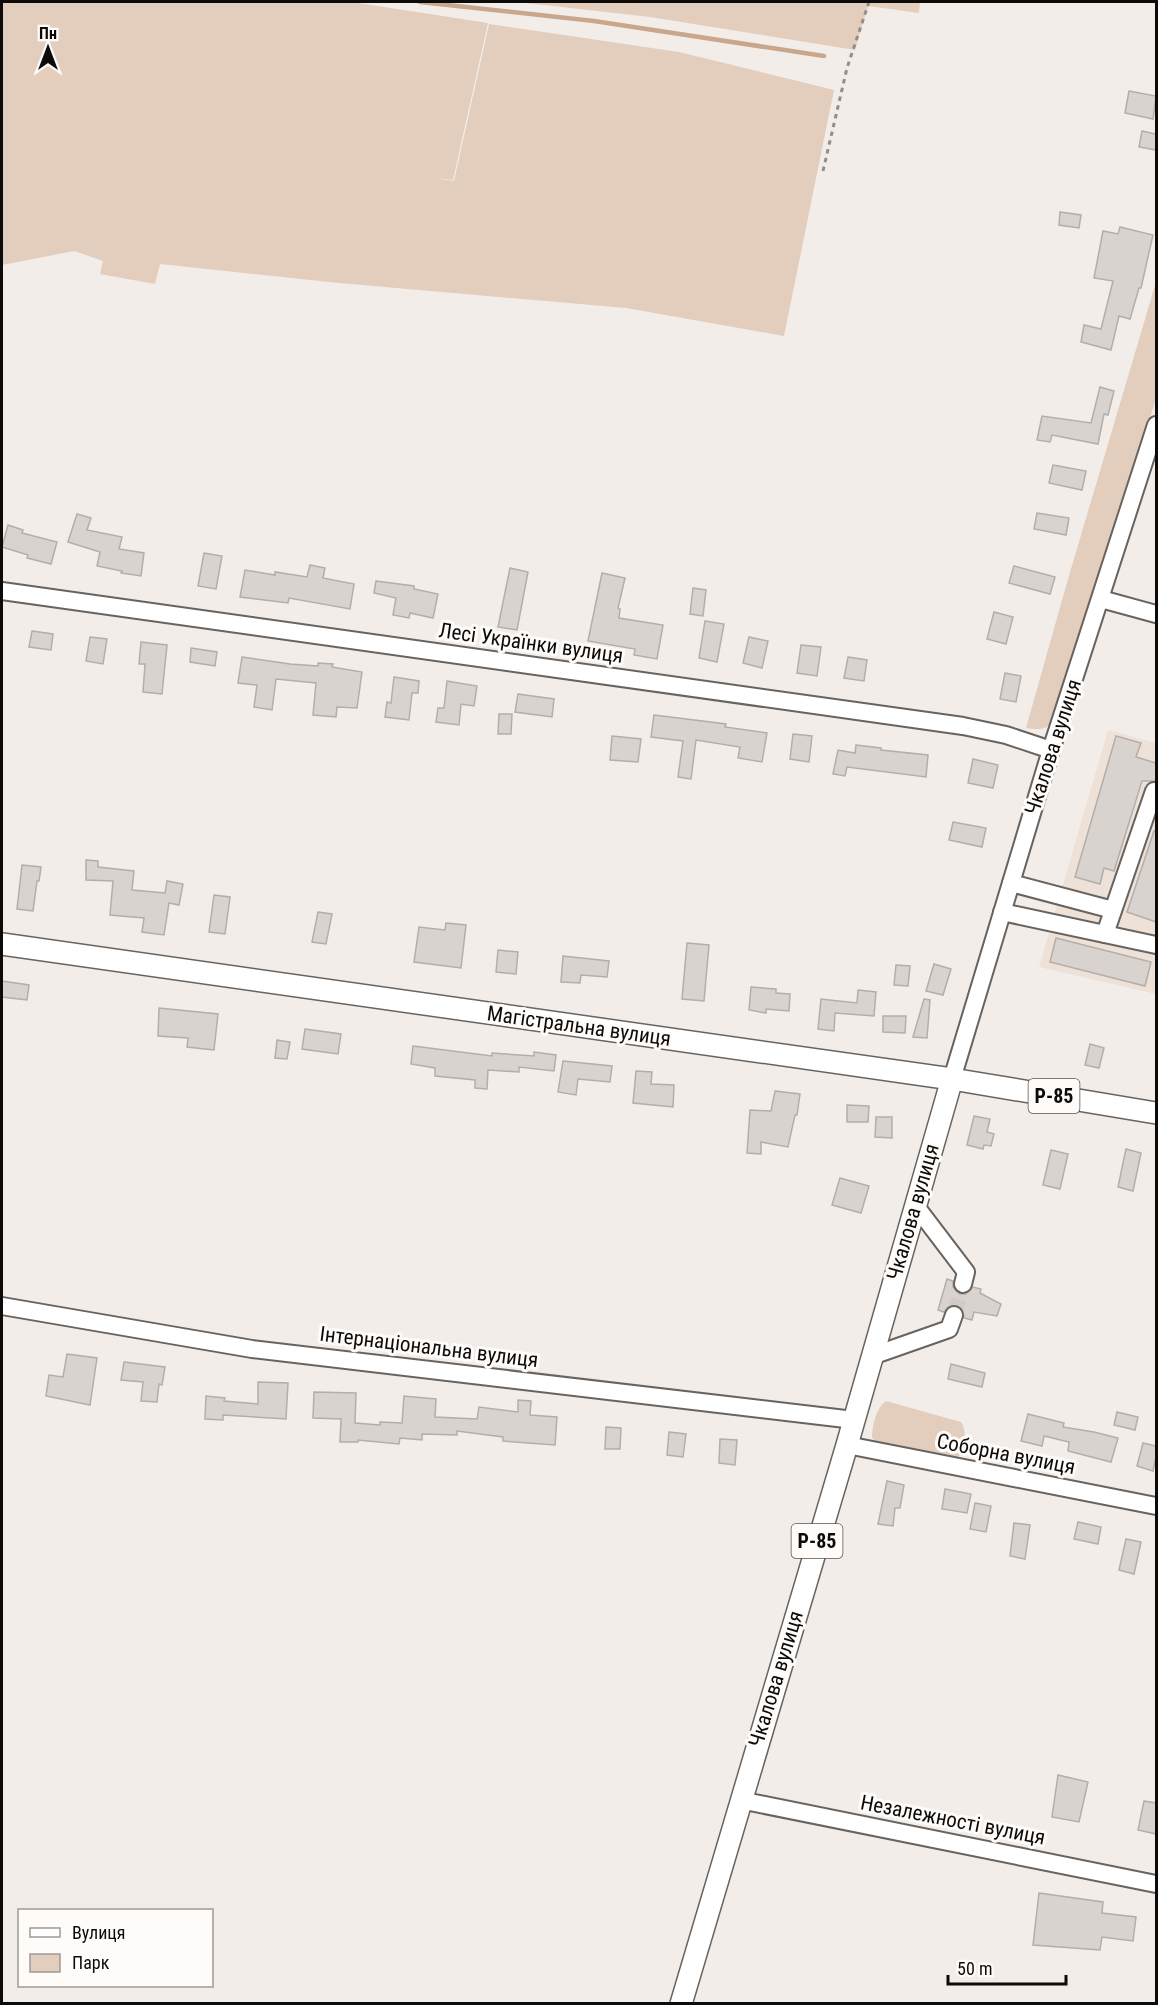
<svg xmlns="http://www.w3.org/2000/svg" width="1158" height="2005" font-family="'Roboto Condensed',sans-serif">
<rect width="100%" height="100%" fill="#f3ede9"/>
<!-- built -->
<polygon fill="#eee1d8" points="1108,730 1156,743 1156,994 1039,967"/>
<!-- green -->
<g fill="#e3cebd">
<polygon points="2,2 352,2 488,23 453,180 435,178 454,181 489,24 679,52 834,90 784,336 626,308 339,283 160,264 155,284 100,274 103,261 74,251 2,265"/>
<polygon points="517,2 920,2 919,13 868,6 855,50 650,17"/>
<path d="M1156,282V399L1054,722C1045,730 1038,730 1026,728L1068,579Z"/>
<path d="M886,1401L961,1422C968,1432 964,1451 956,1460L878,1443L872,1438C872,1426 876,1408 886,1401Z"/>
</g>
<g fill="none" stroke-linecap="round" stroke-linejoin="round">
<!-- stream -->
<polyline stroke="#c9a78c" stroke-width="4.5" points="420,2 594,21 824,56"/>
</g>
<!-- building -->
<g fill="#d9d3cf" stroke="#b3aea9" stroke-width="1.5">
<polygon points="1129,91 1156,96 1153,119 1125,113"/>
<polygon points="1142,131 1156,134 1156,150 1139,147"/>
<polygon points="1060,212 1081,215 1079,228 1059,225"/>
<polygon points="1120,227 1153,235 1141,288 1139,288 1130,319 1119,316 1111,350 1081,342 1084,325 1101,329 1113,281 1094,278 1103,231 1118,234"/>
<polygon points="1100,387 1114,391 1108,415 1104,414 1098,444 1052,435 1050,442 1037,440 1042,416 1091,423"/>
<polygon points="1053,465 1086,471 1082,490 1049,483"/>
<polygon points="1037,513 1069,518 1066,535 1034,529"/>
<polygon points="77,514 91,518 87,530 122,537 119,549 144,553 141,576 121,573 122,571 97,566 100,552 68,542"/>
<polygon points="8,525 23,530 22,533 57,542 51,564 27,558 28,555 2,547"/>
<polygon points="204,553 222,556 216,589 198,586"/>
<polygon points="310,565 325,568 323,578 354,584 350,609 289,598 288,603 240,597 245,570 275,575 275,572 307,577"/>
<polygon points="1014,566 1055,577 1050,594 1009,583"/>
<polygon points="510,568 528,572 517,630 498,627"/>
<polygon points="602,573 625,578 618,608 620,609 619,618 663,625 657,659 634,655 635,649 588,641"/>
<polygon points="376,581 414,586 414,589 438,594 433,618 410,613 409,618 393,615 396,598 374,593"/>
<polygon points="693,588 706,590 703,616 690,614"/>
<polygon points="994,612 1013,617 1006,644 987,639"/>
<polygon points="705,621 724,624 717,662 699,658"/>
<polygon points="32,631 53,634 51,650 29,647"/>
<polygon points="90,637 107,639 103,664 86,661"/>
<polygon points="749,637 768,641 762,668 743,663"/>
<polygon points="141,642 167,645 162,694 143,692 145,664 139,664"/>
<polygon points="801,645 821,647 817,676 797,673"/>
<polygon points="191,648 217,652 215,666 190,662"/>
<polygon points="242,657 290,664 318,666 318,663 333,664 332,667 362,672 357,708 337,707 336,717 313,715 316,683 276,679 272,710 254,707 257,685 238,683"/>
<polygon points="848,657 867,660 864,681 844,678"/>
<polygon points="1005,673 1021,676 1016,702 1000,699"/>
<polygon points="394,677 419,681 418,693 412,693 409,720 385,717 387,702 391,703"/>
<polygon points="447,681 477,686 474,706 461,704 459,725 436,722 438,708 444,708"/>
<polygon points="518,694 554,699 552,717 515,712"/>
<polygon points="499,714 512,714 511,734 498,734"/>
<polygon points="654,715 726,724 725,727 767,733 762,762 738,758 740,747 696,740 691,779 678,777 683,741 651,737"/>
<polygon points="793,734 812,736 809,762 790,759"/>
<polygon points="612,736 641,739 638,762 610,760"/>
<polygon points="1116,736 1141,743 1136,757 1156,763 1156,781 1142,781 1114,871 1104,868 1100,884 1075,877"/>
<polygon points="856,745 881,748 881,750 928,755 926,777 847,767 845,776 833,774 838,750 855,753"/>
<polygon points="973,759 998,765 993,788 968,783"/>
<polygon points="953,822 986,828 982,847 949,840"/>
<polygon points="1154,831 1156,831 1156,922 1127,912"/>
<polygon points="86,860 98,861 98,867 134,871 132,890 165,893 167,881 183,884 179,905 169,903 164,935 142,932 144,918 110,915 113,881 86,880"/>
<polygon points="22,865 41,867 39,881 37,881 33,911 17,909"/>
<polygon points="214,895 230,897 225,934 209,932"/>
<polygon points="318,912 332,914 326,944 312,942"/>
<polygon points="446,923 466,925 461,968 414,962 419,927 445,930"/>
<polygon points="1056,938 1151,962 1145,986 1050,962"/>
<polygon points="687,943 709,945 704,1001 682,999"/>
<polygon points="498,950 518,952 516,974 496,972"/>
<polygon points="563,956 609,961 607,977 581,975 580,983 561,982"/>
<polygon points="934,964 951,969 943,995 926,991"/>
<polygon points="896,965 910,966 908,986 894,985"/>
<polygon points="2,981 29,985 27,1000 2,997"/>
<polygon points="751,987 776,989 776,993 790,994 789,1011 766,1009 766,1013 749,1010"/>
<polygon points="858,990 876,992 874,1016 835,1013 834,1031 818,1029 821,999 857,1003"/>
<polygon points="924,999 930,1000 927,1038 913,1037"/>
<polygon points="159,1008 218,1014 214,1050 187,1047 188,1038 158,1036"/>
<polygon points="883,1016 906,1016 905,1033 883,1032"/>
<polygon points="305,1029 341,1034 338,1054 302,1049"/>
<polygon points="277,1040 290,1042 287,1059 275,1058"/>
<polygon points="1090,1044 1104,1048 1099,1068 1085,1065"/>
<polygon points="413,1046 492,1056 492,1053 534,1056 534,1052 556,1055 554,1071 519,1067 519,1072 488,1070 487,1089 475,1088 475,1080 435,1076 435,1068 411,1064"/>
<polygon points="563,1061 612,1066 610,1082 578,1079 576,1095 558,1092"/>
<polygon points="636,1071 652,1072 651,1084 674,1085 673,1107 633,1103"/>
<polygon points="775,1091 800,1094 797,1115 795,1115 788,1147 761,1142 761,1154 747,1153 750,1110 771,1111"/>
<polygon points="847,1105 869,1106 868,1122 847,1122"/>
<polygon points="974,1116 990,1119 987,1132 994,1134 991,1146 984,1145 983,1149 967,1145"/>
<polygon points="876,1117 892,1117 892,1138 875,1137"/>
<polygon points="1126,1149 1141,1153 1133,1191 1118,1187"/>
<polygon points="1051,1150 1068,1154 1060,1189 1043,1185"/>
<polygon points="840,1178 869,1186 861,1213 832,1205"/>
<polygon points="947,1279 953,1281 953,1287 960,1294 966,1294 973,1287 981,1289 980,1293 1001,1304 997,1316 974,1312 972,1320 964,1318 962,1309 957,1305 948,1307 944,1312 938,1310"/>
<polygon points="67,1354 97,1358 90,1405 46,1396 49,1375 63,1377"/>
<polygon points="124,1362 165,1367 162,1385 159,1384 157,1402 141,1401 143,1382 121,1380"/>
<polygon points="951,1364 985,1373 982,1387 948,1379"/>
<polygon points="258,1382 288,1383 286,1419 223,1415 223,1420 205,1419 206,1396 225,1398 224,1401 258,1404"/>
<polygon points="314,1392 356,1393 355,1423 380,1425 380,1422 402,1423 404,1396 436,1399 435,1417 477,1419 479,1407 518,1412 518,1400 531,1401 530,1415 557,1417 555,1445 503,1441 503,1437 457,1431 457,1435 422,1434 422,1440 400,1438 399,1444 358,1440 358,1442 340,1442 341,1419 313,1418"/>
<polygon points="1117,1412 1138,1417 1135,1430 1114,1425"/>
<polygon points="1028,1414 1064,1423 1063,1427 1094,1432 1118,1438 1111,1462 1068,1451 1069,1442 1044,1436 1042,1446 1021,1441"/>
<polygon points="606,1427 621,1428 620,1449 605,1449"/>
<polygon points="669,1432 686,1434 683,1457 667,1455"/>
<polygon points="720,1439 737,1440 735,1465 719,1463"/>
<polygon points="1143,1443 1156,1446 1156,1457 1153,1471 1137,1466"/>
<polygon points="887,1481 904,1485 900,1508 895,1508 893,1526 878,1524"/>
<polygon points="945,1489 971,1494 967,1513 942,1509"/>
<polygon points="975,1503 991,1506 986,1532 970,1529"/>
<polygon points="1078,1522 1101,1527 1098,1544 1074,1539"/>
<polygon points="1014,1523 1030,1525 1025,1559 1010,1556"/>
<polygon points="1126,1539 1141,1542 1134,1574 1119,1570"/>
<polygon points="1058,1775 1088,1782 1079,1822 1052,1817"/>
<polygon points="1144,1801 1156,1803 1156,1834 1138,1830"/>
<polygon points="1039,1893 1103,1902 1102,1913 1136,1917 1133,1941 1102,1937 1100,1950 1033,1945"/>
</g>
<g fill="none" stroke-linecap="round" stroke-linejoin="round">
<!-- minor-tunnel -->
<polyline stroke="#d0cbc7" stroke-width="16" stroke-dasharray="16 8" stroke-linecap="butt" points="954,1315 963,1284"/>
<defs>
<g id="minor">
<polyline points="2,591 963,726 1006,735 1051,750"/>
<polyline points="1101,599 1156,614"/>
<polyline points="1011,883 1113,910"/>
<polyline points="1002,912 1156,945"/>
<polyline points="1105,934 1154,791 1156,792"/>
<polyline points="952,1079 1051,750 1156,425"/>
<polyline points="915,1205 966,1272 963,1284"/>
<polyline points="2,1306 252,1349 854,1420"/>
<polyline points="872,1356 949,1329 954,1315"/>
<polyline points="847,1445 1156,1506"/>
<polyline points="740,1800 1156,1884"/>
</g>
<g id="major">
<polyline points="2,944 952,1079 1156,1113"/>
<polyline points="681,2004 847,1445 952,1079"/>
</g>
</defs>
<!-- minor casing -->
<use href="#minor" stroke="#68635f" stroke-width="20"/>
<!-- major casing -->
<use href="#major" stroke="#68635f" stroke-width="24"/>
<!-- path -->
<polyline stroke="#928e8a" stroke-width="3" stroke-dasharray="4.5 4.5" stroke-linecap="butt" points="823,171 847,68 869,2"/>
<!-- minor -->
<use href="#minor" stroke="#fff" stroke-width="16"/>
<!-- major -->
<use href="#major" stroke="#fff" stroke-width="21"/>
</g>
<g text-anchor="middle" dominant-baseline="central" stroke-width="6" stroke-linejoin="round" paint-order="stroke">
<!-- shield labels -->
<g fill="#fffbf8" stroke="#565351" stroke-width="1.5">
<rect x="1028.5" y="1079" width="51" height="34" rx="4.5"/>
<rect x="791.5" y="1524" width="51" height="34" rx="4.5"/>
</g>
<g font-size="20" font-weight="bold" fill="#0d0b09">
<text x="1054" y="1096">Р-85</text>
<text x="817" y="1541">Р-85</text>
</g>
<!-- street labels -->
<g font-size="21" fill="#0d0b09" stroke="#fffbf8">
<text transform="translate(531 643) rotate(8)">Лесі Українки вулиця</text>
<text transform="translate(1053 747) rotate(-72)">Чкалова вулиця</text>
<text transform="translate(579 1026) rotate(8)">Магістральна вулиця</text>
<text transform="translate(913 1212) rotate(-74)">Чкалова вулиця</text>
<text transform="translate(429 1347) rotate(7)">Інтернаціональна вулиця</text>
<text transform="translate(1006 1454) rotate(11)">Соборна вулиця</text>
<text transform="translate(776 1679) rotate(-73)">Чкалова вулиця</text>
<text transform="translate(953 1820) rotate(11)">Незалежності вулиця</text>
</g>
</g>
<!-- border -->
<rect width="1158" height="2005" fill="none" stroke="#0d0b09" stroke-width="6"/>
<!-- legend -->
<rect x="18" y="1909" width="195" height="78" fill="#fffbf8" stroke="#9e9b98" stroke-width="1.5"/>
<rect x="30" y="1928" width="30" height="9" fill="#ffffff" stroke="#9e9b98" stroke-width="1.5"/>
<text x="72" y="1939" font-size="18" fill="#0d0b09">Вулиця</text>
<rect x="30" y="1954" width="30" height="18" fill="#e3cebd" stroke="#9e9b98" stroke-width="1.5"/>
<text x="72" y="1969" font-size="18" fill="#0d0b09">Парк</text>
<!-- north arrow -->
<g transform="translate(48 48)" stroke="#fffbf8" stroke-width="4.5" paint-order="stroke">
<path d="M0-4.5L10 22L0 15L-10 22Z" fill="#0d0b09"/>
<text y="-9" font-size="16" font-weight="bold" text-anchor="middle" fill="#0d0b09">Пн</text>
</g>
<!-- scale -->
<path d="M948 1975v9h118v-9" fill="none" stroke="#0d0b09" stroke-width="3"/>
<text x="957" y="1975" font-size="18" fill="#0d0b09" stroke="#fffbf8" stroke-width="4.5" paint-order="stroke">50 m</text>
</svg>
